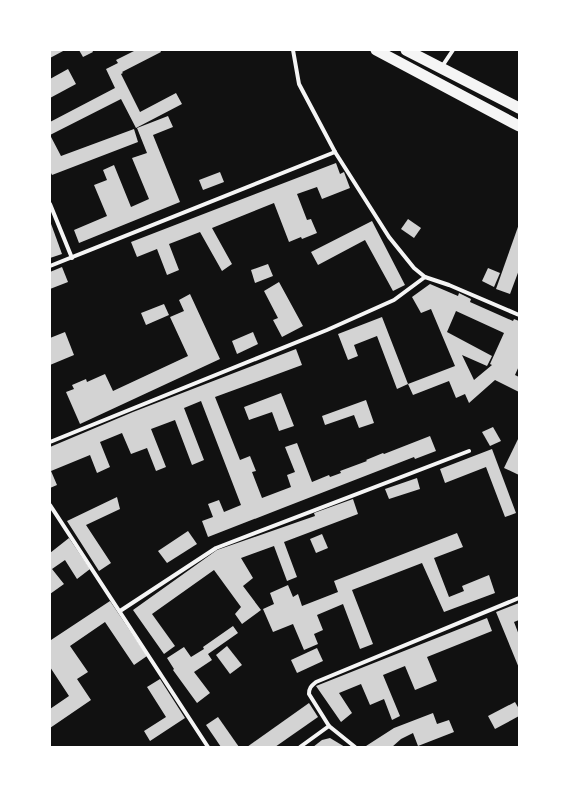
<svg xmlns="http://www.w3.org/2000/svg" width="569" height="797" font-family="'Exo 2',sans-serif">
<rect width="100%" height="100%" fill="#111"/>
<!-- building -->
<g fill="#d3d3d3" fill-rule="evenodd">
<polygon points="50,50 65,50 50,58"/>
<polygon points="79,50 92,50 93,52 83,57"/>
<polygon points="136,50 160,50 161,52 122,72 123,73 121,74 140,112 176,93 182,104 136,128 121,99 50,135 61,156 134,129 138,142 52,175 50,171 50,122 115,88 106,69 118,63 116,60"/>
<polygon points="68,69 76,84 50,98 50,79"/>
<polygon points="168,116 173,127 153,135 180,202 79,243 74,230 107,216 94,185 107,180 103,170 114,165 131,207 149,199 132,158 147,153 137,128"/>
<polygon points="336,163 340,174 344,172 350,188 322,199 317,187 297,194 307,220 311,219 317,233 302,239 301,237 289,242 274,203 212,228 232,264 222,271 200,232 169,244 179,270 167,275 157,249 137,257 131,242"/>
<polygon points="220,172 224,182 203,190 199,180"/>
<polygon points="408,219 421,228 414,238 401,229"/>
<polygon points="50,221 62,254 50,258"/>
<polygon points="372,221 405,285 393,291 365,240 318,265 311,252"/>
<polygon points="519,224 519,270 510,294 496,289"/>
<polygon points="268,264 273,276 255,283 251,270"/>
<polygon points="62,267 68,282 50,289 50,272"/>
<polygon points="488,268 500,273 494,287 482,281"/>
<polygon points="279,282 303,326 282,337 273,320 278,318 264,291"/>
<path d="M430,284L458,296L459,293L471,299L470,302L513,321L514,319L519,321V366L515,375L519,377V392L495,380L469,403L465,394L456,398L449,381L413,395L408,384L455,366L431,309L421,313L412,297ZM456,311L504,333L490,364L492,365L474,380L462,355L487,366L492,356L447,332Z"/>
<polygon points="190,294 220,359 80,424 66,392 74,389 72,385 86,379 87,382 105,374 113,391 188,356 170,317 184,311 179,300"/>
<polygon points="164,304 169,315 146,325 141,313"/>
<polygon points="382,317 408,384 397,389 377,336 354,345 358,356 348,360 338,334"/>
<polygon points="65,332 74,355 50,365 50,338"/>
<polygon points="253,332 258,344 237,354 232,341"/>
<polygon points="296,349 302,365 215,397 240,460 250,456 256,471 252,472 262,498 291,487 287,475 295,472 285,447 297,443 312,482 329,475 330,477 341,473 340,471 367,461 366,460 383,453 384,454 430,436 436,451 415,459 414,457 208,537 202,521 213,517 208,504 219,500 224,512 241,505 201,401 184,408 204,460 192,465 175,420 151,429 166,467 156,471 147,448 131,454 122,433 100,442 110,467 97,473 90,455 51,471 57,485 50,488 50,447 133,412"/>
<polygon points="281,393 294,426 279,431 272,412 249,420 244,407"/>
<polygon points="366,400 374,423 359,428 354,415 325,425 322,416"/>
<polygon points="493,427 501,441 490,446 482,432"/>
<polygon points="519,437 519,475 504,468"/>
<polygon points="492,449 516,513 505,517 486,467 445,483 440,469"/>
<polygon points="417,478 420,489 389,499 385,489"/>
<polygon points="117,497 120,509 86,525 111,563 99,571 67,521"/>
<polygon points="353,499 358,514 284,542 297,577 287,581 274,546 241,558 253,578 243,586 261,610 242,624 235,614 241,607 214,570 152,614 175,646 164,654 133,610 217,550 315,516 314,513"/>
<polygon points="188,531 197,544 167,563 158,551"/>
<polygon points="457,533 463,547 434,558 449,597 464,591 462,586 489,575 495,593 444,612 422,563 352,590 373,644 360,649 343,604 317,615 323,630 314,634 318,644 304,650 293,624 273,632 263,609 274,604 270,593 288,585 293,597 298,594 302,606 338,592 334,581"/>
<polygon points="322,534 328,548 316,553 310,539"/>
<polygon points="69,538 90,569 77,579 65,560 52,569 64,584 50,594 50,553"/>
<polygon points="110,601 147,656 134,665 105,622 70,646 88,672 77,679 91,700 50,728 50,709 69,696 50,667 50,639 51,640"/>
<polygon points="519,603 519,620 514,622 519,635 519,668 496,612"/>
<polygon points="487,618 492,631 427,657 437,681 415,690 405,666 383,675 400,716 392,720 384,699 370,705 361,684 339,693 352,713 341,722 316,686"/>
<polygon points="233,626 238,633 208,654 212,660 194,672 210,693 197,703 173,670 174,669 167,658 184,647 191,657 204,649 203,647"/>
<polygon points="227,646 242,665 230,674 216,655"/>
<polygon points="317,648 323,661 297,673 291,660"/>
<polygon points="160,679 185,718 150,741 144,731 166,717 147,687"/>
<polygon points="515,702 519,709 519,716 495,729 488,716"/>
<polygon points="309,703 318,717 275,747 247,747"/>
<polygon points="433,713 437,724 449,720 454,732 418,746 413,733 401,739 392,747 370,747 366,746 394,728"/>
<polygon points="218,717 239,747 221,747 206,725"/>
<polygon points="330,738 345,747 313,747 322,740"/>
</g>
<g fill="none" stroke-linecap="round" stroke-linejoin="round">
<!-- minor -->
<g stroke="#f5f5f5" stroke-width="4">
<polyline points="293,50 299,84 335,152 389,237 414,268 425,277"/>
<polyline points="441,68 453,50"/>
<polyline points="50,204 72,258"/>
<polyline points="50,266 335,152"/>
<polyline points="50,442 327,330 394,300 425,277 449,285 519,315"/>
<polyline points="50,505 208,747"/>
<polyline points="120,611 216,548 469,451"/>
<polyline points="300,747 329,726"/>
<path d="M355,747L329,726L309,694C309,688 311,686 316,682L519,598"/>
</g>
<!-- trunk -->
<g stroke="#f5f5f5" stroke-width="11">
<polyline points="376,50 519,126"/>
<polyline points="406,50 519,108"/>
</g>
</g>
<!-- border -->
<rect width="569" height="797" fill="none" stroke="#ffffff" stroke-width="102"/>
</svg>
